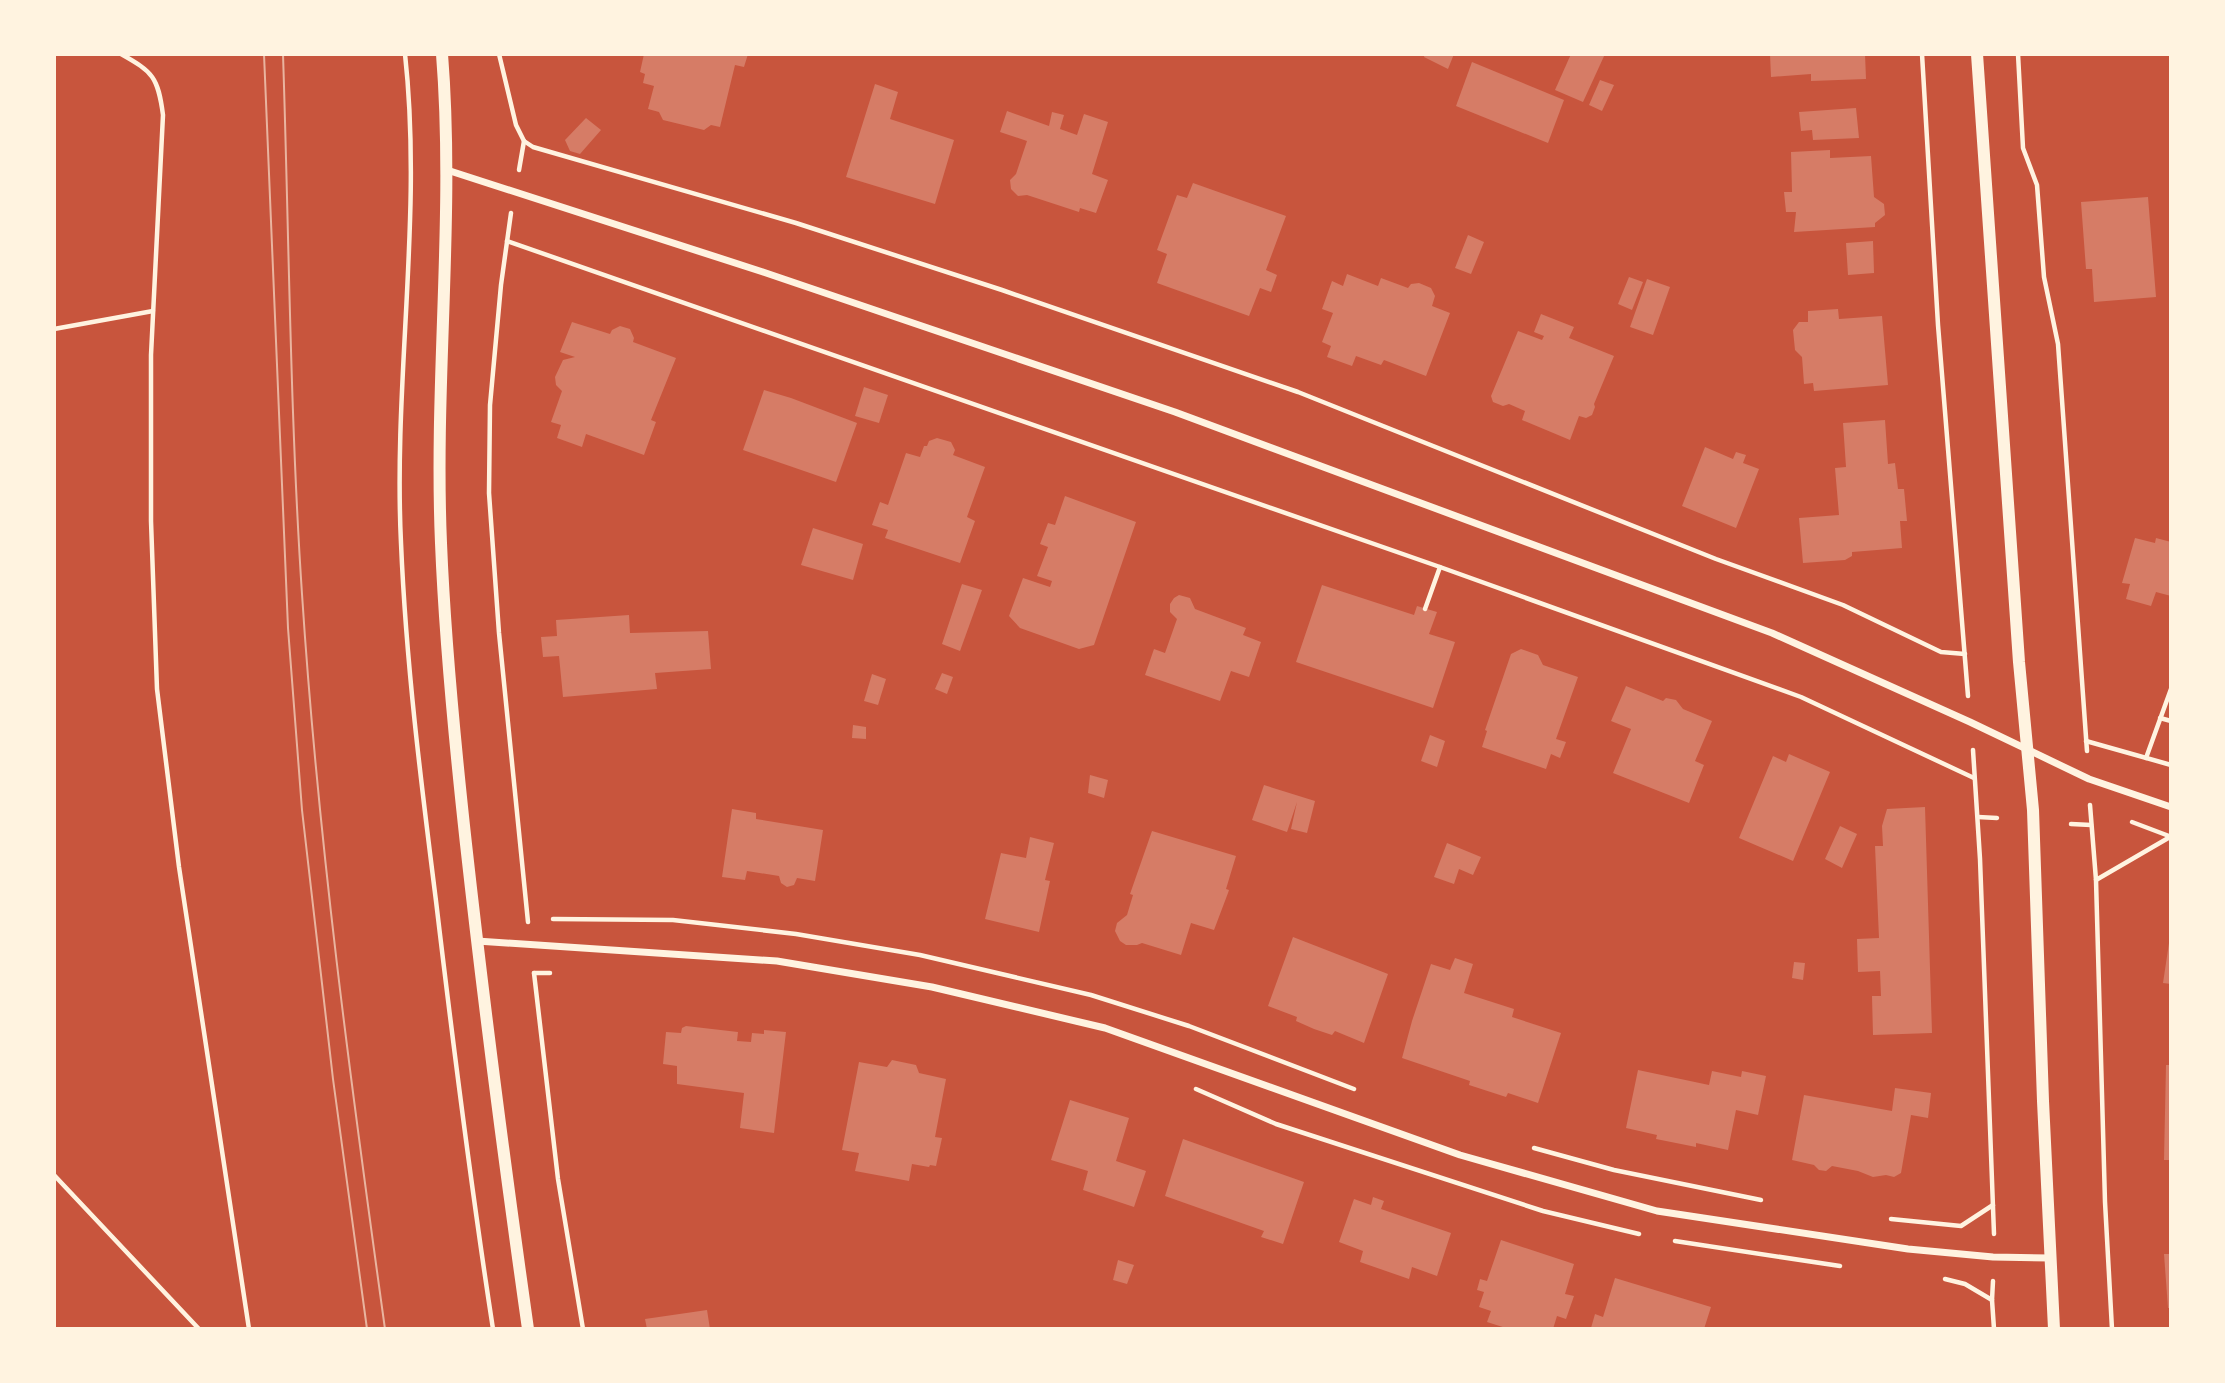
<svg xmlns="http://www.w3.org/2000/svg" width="2225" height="1383" font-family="'Source Sans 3',sans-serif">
<rect width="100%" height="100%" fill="#c8553d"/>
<!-- building -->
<g fill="#d67c66">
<polygon points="644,54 748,54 744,67 735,65 720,127 711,125 704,130 663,120 659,112 648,109 654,86 643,83 645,74 640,72"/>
<polygon points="1425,54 1454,54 1448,69 1424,57"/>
<polygon points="1571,54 1605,54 1583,102 1555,90"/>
<polygon points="1770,54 1865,54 1866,79 1811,81 1811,74 1771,77"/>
<polygon points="1472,62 1564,100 1548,143 1456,106"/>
<polygon points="1600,80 1614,85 1602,111 1589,105"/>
<polygon points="875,84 898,92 890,119 954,140 935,204 846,177"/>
<polygon points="1856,108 1859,138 1813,140 1812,130 1801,131 1799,112"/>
<polygon points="1007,111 1049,126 1052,112 1064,115 1060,129 1077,135 1084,114 1108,122 1092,174 1108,180 1096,213 1080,208 1079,212 1027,195 1018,196 1011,189 1010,180 1016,174 1027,141 1000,132"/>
<polygon points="586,118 601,130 580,154 570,151 565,140"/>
<polygon points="1830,150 1830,158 1871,156 1874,197 1884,204 1885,215 1875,223 1875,227 1794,232 1796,212 1786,212 1784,192 1792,192 1791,152"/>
<polygon points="1193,183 1286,216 1266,270 1277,275 1271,292 1260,288 1249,316 1157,283 1167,254 1157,250 1177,195 1187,198"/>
<polygon points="2148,197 2156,297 2094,302 2092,269 2086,269 2081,202"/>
<polygon points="1468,235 1484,242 1471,274 1455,268"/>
<polygon points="1873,241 1874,273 1848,275 1846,243"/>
<polygon points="1347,274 1378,286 1381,278 1408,288 1411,284 1419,283 1431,288 1435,296 1432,306 1450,313 1426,376 1384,360 1381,365 1356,356 1352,366 1327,357 1331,346 1322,342 1333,313 1322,309 1332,281 1343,286"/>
<polygon points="1629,277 1643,282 1632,310 1618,304"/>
<polygon points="1647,279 1670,287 1653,335 1630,327"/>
<polygon points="1838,309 1839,319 1882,316 1888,385 1814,391 1813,383 1804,384 1802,357 1795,350 1793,330 1799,322 1808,322 1808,311"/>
<polygon points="1541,314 1574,327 1569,338 1614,356 1594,404 1595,407 1592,415 1586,418 1579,416 1570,440 1522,420 1525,411 1509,404 1503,406 1493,402 1491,396 1518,331 1542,340 1544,336 1534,332"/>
<polygon points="572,322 610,334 612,330 620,326 630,329 634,338 633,342 676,358 651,420 656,422 644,455 586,434 582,447 557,438 561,425 551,422 562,391 556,385 555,377 563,360 575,357 560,352"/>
<polygon points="864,387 888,395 879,423 855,416"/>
<polygon points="764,390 791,398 857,423 836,482 743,450"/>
<polygon points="1885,420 1888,464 1895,463 1898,489 1904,489 1907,521 1900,521 1902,548 1852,552 1852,556 1845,560 1803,563 1799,518 1839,515 1835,468 1846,467 1843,423"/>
<polygon points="937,438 951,442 955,450 953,455 985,467 967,517 975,521 960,563 885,538 888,530 872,525 880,502 888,505 906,453 920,457 924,446 927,446 929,441"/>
<polygon points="1705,447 1733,459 1736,452 1746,455 1743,463 1759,469 1736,528 1682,506"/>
<polygon points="1065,496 1136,522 1094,645 1079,649 1020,628 1009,616 1023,578 1050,587 1052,581 1037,576 1048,547 1040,544 1048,523 1055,525"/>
<polygon points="813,528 863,544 853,580 801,565"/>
<polygon points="2135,538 2155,543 2156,538 2171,542 2171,596 2156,592 2151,606 2126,599 2130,584 2122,583"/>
<polygon points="962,584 982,590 960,651 942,644"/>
<polygon points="1322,585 1414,615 1417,606 1437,612 1429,634 1455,642 1433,708 1296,662"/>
<polygon points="1179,595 1190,598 1195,609 1246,628 1243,635 1261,642 1249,677 1231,671 1220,701 1145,675 1154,649 1165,653 1177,619 1170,612 1170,604 1174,598"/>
<polygon points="629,615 630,633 708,631 711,669 655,673 657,689 563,697 559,656 543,657 541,637 557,636 556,620"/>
<polygon points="1521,649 1538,655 1543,665 1578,677 1556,739 1566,742 1560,758 1551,754 1546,769 1482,747 1487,731 1485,730 1511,654"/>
<polygon points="942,673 953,677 947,694 935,689"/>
<polygon points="872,674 886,679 878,705 864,701"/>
<polygon points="1626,686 1663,701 1666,698 1676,700 1683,709 1712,721 1695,761 1704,765 1689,803 1613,773 1631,729 1611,721"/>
<polygon points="853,725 866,727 866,739 852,738"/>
<polygon points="1430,735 1445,741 1437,767 1421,761"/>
<polygon points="1789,754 1830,772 1793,861 1739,838 1773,756 1786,762"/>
<polygon points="1090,775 1108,780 1104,798 1088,793"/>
<polygon points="1264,785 1315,801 1307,833 1291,829 1297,802 1287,832 1252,820"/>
<polygon points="1925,807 1932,1033 1873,1035 1872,996 1881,996 1880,971 1858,972 1857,939 1879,938 1875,846 1883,846 1882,826 1887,809"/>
<polygon points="732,809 756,813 756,819 823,830 815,881 797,878 794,885 787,887 781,883 779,876 747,871 745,880 722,877"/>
<polygon points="1840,826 1857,834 1842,868 1825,859"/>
<polygon points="1152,831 1236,856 1226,889 1229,890 1228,893 1214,930 1191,923 1181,955 1142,943 1137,945 1126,945 1120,941 1115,931 1117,923 1127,915 1133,895 1130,894"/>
<polygon points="1030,837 1054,843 1045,880 1050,881 1039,932 985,919 1001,853 1026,858"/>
<polygon points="1447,843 1481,857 1473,875 1459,869 1454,884 1434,877"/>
<polygon points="1293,937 1388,974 1364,1043 1335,1031 1332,1035 1314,1029 1296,1021 1297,1017 1268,1006"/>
<polygon points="2169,943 2171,943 2171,984 2163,983"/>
<polygon points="1455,958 1473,964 1464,993 1514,1009 1512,1017 1561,1033 1538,1103 1508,1093 1506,1097 1469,1085 1470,1081 1402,1058 1412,1021 1431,964 1450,970"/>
<polygon points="1794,962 1805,963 1803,980 1792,978"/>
<polygon points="686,1026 738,1032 737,1041 751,1042 752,1033 764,1034 764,1030 786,1032 774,1133 740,1128 744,1093 677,1084 677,1066 663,1064 666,1032 681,1033 682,1028"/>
<polygon points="892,1060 916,1065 919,1073 946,1079 935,1137 942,1138 936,1166 930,1165 929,1167 912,1164 909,1181 855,1171 859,1153 842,1150 859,1062 887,1067"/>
<polygon points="2166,1065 2171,1065 2171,1160 2164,1160"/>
<polygon points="1638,1070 1709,1085 1712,1071 1741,1077 1742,1071 1766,1076 1758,1115 1736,1110 1728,1150 1696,1143 1696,1147 1656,1139 1657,1135 1626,1128"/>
<polygon points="1895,1088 1931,1093 1928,1118 1911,1115 1901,1173 1894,1177 1886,1175 1873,1177 1858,1171 1832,1166 1826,1171 1819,1170 1814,1165 1792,1160 1804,1095 1892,1111"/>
<polygon points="1070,1100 1129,1118 1116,1161 1146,1171 1134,1207 1083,1190 1088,1171 1051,1160"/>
<polygon points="1183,1139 1304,1182 1283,1244 1261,1237 1264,1231 1165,1196"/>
<polygon points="1373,1197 1384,1201 1381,1209 1451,1233 1437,1276 1412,1267 1409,1279 1360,1262 1363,1251 1339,1242 1354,1199 1371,1205"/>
<polygon points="1501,1240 1574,1264 1565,1294 1574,1296 1566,1319 1557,1316 1553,1329 1509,1329 1487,1322 1491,1311 1479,1307 1484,1292 1477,1290 1480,1279 1487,1281"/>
<polygon points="2164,1254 2171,1254 2171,1308 2168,1308"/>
<polygon points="1118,1260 1134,1265 1127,1284 1113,1280"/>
<polygon points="1615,1278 1711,1307 1704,1329 1591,1328 1595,1314 1603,1317"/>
<polygon points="707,1310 710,1329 647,1329 645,1319"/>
</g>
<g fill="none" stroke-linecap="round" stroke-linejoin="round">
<!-- path -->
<g stroke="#fff3e0" stroke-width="4.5">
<path d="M121,54C153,72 158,77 163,115L151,355V521L157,689L179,867L249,1329"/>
<path d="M405,54C423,217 393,380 401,543C406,663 421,782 436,901C453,1044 471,1187 493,1329"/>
<polyline points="499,54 516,125 524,141 533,147 796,223 1002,290 1298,392 1716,559 1843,605 1941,652 1965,654"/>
<polyline points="1922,54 1938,325 1968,696"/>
<polyline points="2018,54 2023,148 2037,185 2044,277 2058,344 2087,751"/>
<polyline points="519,170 524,141"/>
<polyline points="511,213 501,285 490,405 489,493 499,633 528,922"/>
<polyline points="507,241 1440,567 1801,697 1974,778"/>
<polyline points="54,329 153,311"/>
<polyline points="1425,609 1440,567"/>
<polyline points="2160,718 2171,721"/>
<polyline points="2086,741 2171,765"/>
<polyline points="1973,750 1980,859 1994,1234"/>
<polyline points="2146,758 2171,689"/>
<polyline points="2090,805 2096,880 2105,1202 2112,1329"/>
<polyline points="1978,817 1997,818"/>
<polyline points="2132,822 2169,836"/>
<polyline points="2071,824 2091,825"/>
<polyline points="2096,880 2170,837"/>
<polyline points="553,919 673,920 796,934 920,955 1091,995 1189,1026 1354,1089"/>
<polyline points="534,973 550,973"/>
<polyline points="534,973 558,1179 583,1329"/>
<polyline points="1196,1089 1276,1124 1543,1211 1639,1234"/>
<polyline points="1534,1148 1614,1170 1761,1200"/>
<polyline points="54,1175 199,1329"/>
<polyline points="1891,1219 1961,1226 1993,1205"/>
<polyline points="1675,1241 1840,1266"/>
<polyline points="1945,1279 1965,1284 1992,1300"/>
<polyline points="1993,1281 1992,1300 1994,1329"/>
</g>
<!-- minor -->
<g stroke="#fff3e0" stroke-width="7">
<polyline points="447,170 763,272 1175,412 1772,633 1970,722 2089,779 2171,807"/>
<polyline points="477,941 777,961 932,987 1105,1028 1460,1155 1657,1211 1908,1249 1993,1257 2050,1258"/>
</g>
<!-- tertiary -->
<g stroke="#fff3e0" stroke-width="12">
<path d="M442,54C455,217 434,380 441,543C445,643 455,744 466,844C484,1006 505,1167 528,1329"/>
<polyline points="1977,54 2019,662 2033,810 2043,1101 2054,1329"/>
</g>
<!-- tram -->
<g stroke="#e9b49f" stroke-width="2">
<polyline points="264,54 288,628 302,810 333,1079 367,1329"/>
<path d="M283,54C289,234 290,415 302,594C318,840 351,1085 385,1329"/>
</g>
</g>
<!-- border -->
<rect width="2225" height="1383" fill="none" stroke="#fff3e0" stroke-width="112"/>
</svg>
